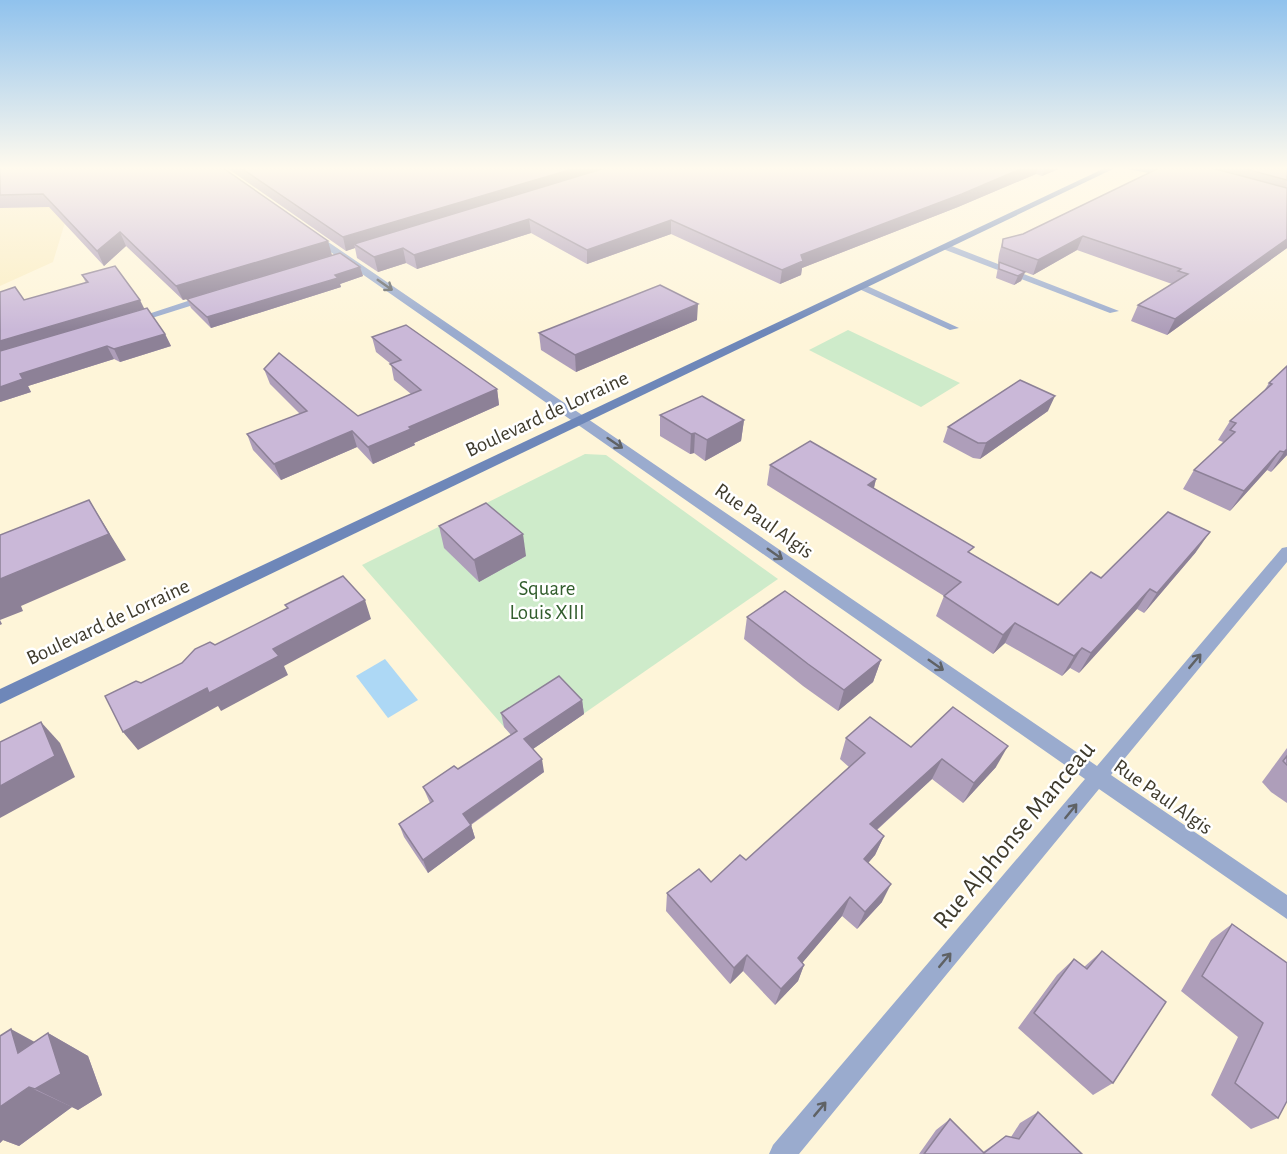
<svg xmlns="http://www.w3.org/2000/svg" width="1287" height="1154" font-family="'Alegreya Sans',sans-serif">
<rect width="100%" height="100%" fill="#fef5d9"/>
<!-- built -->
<polygon fill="#faedc2" points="73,196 53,262 0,286 0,197"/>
<!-- green -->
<g fill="#ceebca">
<polygon points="848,330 960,383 921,407 809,350"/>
<polygon points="585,454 606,455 778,579 527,753 362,565"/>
</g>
<!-- water -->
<polygon fill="#add8f5" points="385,659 418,700 388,718 356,676"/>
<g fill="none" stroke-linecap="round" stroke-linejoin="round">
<!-- service -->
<g fill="#9aabce" fill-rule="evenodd">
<polygon points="943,245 949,245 1119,311 1110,313 943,249"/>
<polygon points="859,285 865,285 959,328 950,330 859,289"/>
</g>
<!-- minor -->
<g fill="#9aabce" fill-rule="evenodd">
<polygon points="312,235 318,235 1097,766 1282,548 1287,547 1287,562 1111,775 1287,895 1287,919 1099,789 799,1154 769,1154 773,1145 1085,779 312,239"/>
<polygon points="206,295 211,298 209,300 136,323 127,321"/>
</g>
<!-- secondary -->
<g fill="#6e87b9" fill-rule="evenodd">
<polygon points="1105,168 1115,168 0,704 0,689"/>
<polygon points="1122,168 1165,168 1149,173"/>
</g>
</g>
<!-- wall -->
<g fill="#ae9eba">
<polygon points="0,168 332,255 360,267 363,276 340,284 341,287 211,328 191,308 187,299 183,300 126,246 104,266 49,207 0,208"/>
<polygon points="227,168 1061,168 1042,176 1036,174 958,207 802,268 801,275 780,284 671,234 587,264 531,233 417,269 406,263 378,272 357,258 355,248 346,251"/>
<polygon points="1159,168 1287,168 1287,248 1167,335 1131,321 1138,305 1172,284 1077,250 1033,275 1025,272 1021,281 1014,285 996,278 999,262 1017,269 998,261 999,254 1003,239 1023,234"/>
<polygon points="82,275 144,309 165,334 171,346 120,362 114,359 28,386 31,392 0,402 24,300 86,283"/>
<polygon points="697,320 576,372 541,350 539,333"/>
<polygon points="372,337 497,389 499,405 414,443 415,445 373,464 357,447 281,480 253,450 247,434 300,414 270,384 264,369 358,416 411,394 394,380 391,364 376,352"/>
<polygon points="1287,366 1287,455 1271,472 1267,470 1230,511 1183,489 1194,470 1220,446 1223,442 1218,440 1230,421 1264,391 1269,383"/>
<polygon points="1048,411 980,459 973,458 943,442 948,427"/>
<polygon points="660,415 744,420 741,441 705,461 694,453 690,454 660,436"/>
<polygon points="770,465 876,479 874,488 971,554 1058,605 1101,578 1196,552 1144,613 1137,609 1079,673 1070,668 1062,676 1005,643 993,654 936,616 944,596 767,485"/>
<polygon points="439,526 526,556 479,582 444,548"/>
<polygon points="747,617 881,660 873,682 838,711 803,686 744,639"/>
<polygon points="582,700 584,714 533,749 544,772 471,825 475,838 428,873 404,837 399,824 430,803 423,787 458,769 511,735 504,727 501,713"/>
<polygon points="846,738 911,747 996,767 963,803 932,779 877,830 884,836 875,855 868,863 882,902 857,929 842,916 802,963 804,965 798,981 775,1005 743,971 730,984 666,911 667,893 711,882 746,860 849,767 840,759"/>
<polygon points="1287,748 1287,803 1271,792 1262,782"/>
<polygon points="1232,924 1287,963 1278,1118 1251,1129 1211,1095 1238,1037 1181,991 1211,940"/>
<polygon points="1102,951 1113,1083 1093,1095 1018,1028 1057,975 1074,959 1084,967"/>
<polygon points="48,1033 88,1056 102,1095 78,1110 72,1107 19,1146 3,1140 0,1143 0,1036 34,1042"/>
<polygon points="1038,1112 1082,1154 919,1154 936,1130 950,1119 983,1152 1006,1136 1011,1137 1020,1123"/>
</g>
<!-- shaded-wall -->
<g fill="#8d8197">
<polygon points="576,168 619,168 354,244 355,248 346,251 343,237"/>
<polygon points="1023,168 1038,168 1036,174 958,207 802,268 801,275 780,284 782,270 801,255"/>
<polygon points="1045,168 1061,168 1042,176"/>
<polygon points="529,219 531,233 417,269 414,255"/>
<polygon points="671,220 671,234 587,264 587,250"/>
<polygon points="120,232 126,246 104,266 97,251"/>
<polygon points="1083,236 1077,250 1033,275 1038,260"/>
<polygon points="1287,239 1287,248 1167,335 1175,319"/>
<polygon points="328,241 332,255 183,300 176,286"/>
<polygon points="403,248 406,263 378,272 374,257"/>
<polygon points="360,267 363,276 340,284 341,287 211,328 207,317"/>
<polygon points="1025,272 1021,281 1014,285 1018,276"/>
<polygon points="140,300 146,312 0,356 0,341"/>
<polygon points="698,304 697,320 576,372 575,355"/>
<polygon points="165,334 171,346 120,362 114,349"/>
<polygon points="107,346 114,359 28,386 31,392 0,402 0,387 20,374"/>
<polygon points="497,389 499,405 414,443 415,445 373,464 368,447 409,427"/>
<polygon points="1055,396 1048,411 980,459 986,443"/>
<polygon points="744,420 741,441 705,461 707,440"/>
<polygon points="352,431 357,447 281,480 274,464"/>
<polygon points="695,433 694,453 690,454 691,434"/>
<polygon points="1287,449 1287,455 1271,472 1284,452"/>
<polygon points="1280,451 1267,470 1230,511 1244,491"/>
<polygon points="876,479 871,499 868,485"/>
<polygon points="89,500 126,560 21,606 23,611 0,620 2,624 0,625 0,579"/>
<polygon points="1210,532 1196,552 1144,613 1157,593"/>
<polygon points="523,534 526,556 479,582 474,560"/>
<polygon points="1150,589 1137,609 1079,673 1091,653"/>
<polygon points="365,600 371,619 284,666 288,675 221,711 218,706 138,750 123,732 273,649"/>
<polygon points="1015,623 1005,643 993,654 1003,635"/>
<polygon points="1082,648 1070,668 1062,676 1074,656"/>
<polygon points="881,660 873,682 838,711 844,690"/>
<polygon points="582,700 584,714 527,753 524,739"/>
<polygon points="41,722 60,743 75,777 0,818 0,786"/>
<polygon points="1008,746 996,767 963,803 974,783"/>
<polygon points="542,759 544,772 467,827 463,814"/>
<polygon points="942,759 932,779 862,843 870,824"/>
<polygon points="471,825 475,838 428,873 423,860"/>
<polygon points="884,836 875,855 856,877 864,859"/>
<polygon points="891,884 882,902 857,929 865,912"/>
<polygon points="850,897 842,916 792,975 798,958"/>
<polygon points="747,955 743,971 730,984 734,968"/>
<polygon points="804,965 798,981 775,1005 781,989"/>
<polygon points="11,1029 53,1052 48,1033 88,1056 102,1095 78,1110 35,1089 18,1053"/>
<polygon points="29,1087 72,1107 19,1146 3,1140 0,1143 0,1107"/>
</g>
<!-- building -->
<g fill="#cab8d8" stroke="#8d8197" stroke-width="1.5">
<polygon points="0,168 223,168 328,241 176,286 120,232 97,251 43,194 0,195"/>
<polygon points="241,168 576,168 343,237"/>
<polygon points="605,168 1023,168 962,194 801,255 803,261 782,270 671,220 587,250 529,219 414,255 403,248 374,257 354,244"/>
<polygon points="1159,168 1212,168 1287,188 1287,239 1175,319 1138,305 1188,274 1178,271 1181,269 1083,236 1038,260 1002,247 1003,239 1023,234"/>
<polygon points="1242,168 1287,168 1287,180"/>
<polygon points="340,253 360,267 335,275 338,278 207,317 187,299"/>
<polygon points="999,262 1025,272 1018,276 999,269"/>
<polygon points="115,266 140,300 0,341 0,292 15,287 24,300 88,282 82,275"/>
<polygon points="660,285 698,304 575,355 539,333"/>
<polygon points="147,308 165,334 114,349 107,346 20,374 23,379 0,387 0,351"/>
<polygon points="406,325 497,389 409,427 411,429 368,447 352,431 274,464 247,434 307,411 264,369 279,353 358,416 421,390 390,364 401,360 372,337"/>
<polygon points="1287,366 1287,449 1284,452 1280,451 1244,491 1194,470 1235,432 1230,430 1236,423 1230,421 1272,384 1269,383"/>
<polygon points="1020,380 1055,396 986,443 978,443 948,427"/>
<polygon points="702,396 744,420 707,440 695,433 691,434 660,415"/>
<polygon points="810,441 876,479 868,485 974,547 968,552 1058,605 1091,572 1101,578 1168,512 1210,532 1157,593 1150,589 1091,653 1082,648 1074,656 1015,623 1003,635 944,596 961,582 770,465"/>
<polygon points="89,500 109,534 0,579 0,535"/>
<polygon points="486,503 523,534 474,560 439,526"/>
<polygon points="343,576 365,600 273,649 279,656 209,693 207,688 123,732 105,696 136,681 141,683 182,663 195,649 210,642 215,645 288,608 285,605"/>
<polygon points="785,591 881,660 844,690 808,664 747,617"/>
<polygon points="559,676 582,700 524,739 542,759 463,814 471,825 423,860 399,824 433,801 423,787 454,766 458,769 517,731 501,713"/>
<polygon points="953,707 1008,746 974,783 942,759 870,824 884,836 864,859 891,884 865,912 850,897 798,958 804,965 781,989 747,955 734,968 667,893 699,869 711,882 740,855 746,860 865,753 846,738 870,717 911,747"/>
<polygon points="41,722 55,756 0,786 0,742"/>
<polygon points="1287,756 1287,765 1283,761"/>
<polygon points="1232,924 1287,963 1287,1101 1278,1118 1235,1083 1263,1023 1202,976"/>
<polygon points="1102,951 1166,1002 1113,1083 1034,1013 1074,959 1087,969"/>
<polygon points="11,1029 18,1053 48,1033 61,1074 35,1089 29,1087 0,1107 0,1036"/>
<polygon points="1038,1112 1082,1154 924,1154 950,1119 984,1153 1006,1136 1019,1139"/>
</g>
<!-- one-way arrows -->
<defs><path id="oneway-shaft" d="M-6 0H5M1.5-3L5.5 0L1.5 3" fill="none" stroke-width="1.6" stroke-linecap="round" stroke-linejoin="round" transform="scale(1.5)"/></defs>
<g stroke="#5f6265">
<use href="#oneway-shaft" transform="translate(385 285) rotate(35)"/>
<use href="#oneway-shaft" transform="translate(615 443) rotate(34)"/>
<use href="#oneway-shaft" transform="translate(775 554) rotate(35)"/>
<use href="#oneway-shaft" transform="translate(1195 661) rotate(-50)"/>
<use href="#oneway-shaft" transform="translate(936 665) rotate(35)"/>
<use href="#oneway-shaft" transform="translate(1071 811) rotate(-51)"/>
<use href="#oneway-shaft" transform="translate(945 960) rotate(-50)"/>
<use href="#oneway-shaft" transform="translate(820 1109) rotate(-50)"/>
</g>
<!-- sky -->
<linearGradient id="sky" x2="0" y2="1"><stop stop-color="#90c2ed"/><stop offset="0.51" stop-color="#fffaee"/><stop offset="1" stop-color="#fffaee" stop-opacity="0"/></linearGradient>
<rect width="1287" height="330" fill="url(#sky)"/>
<g text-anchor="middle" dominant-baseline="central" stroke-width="5" stroke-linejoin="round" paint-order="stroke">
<!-- street labels -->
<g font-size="21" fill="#3f3b2d" stroke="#fff">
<text transform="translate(547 414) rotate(-25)">Boulevard de Lorraine</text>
<text transform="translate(764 521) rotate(35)">Rue Paul Algis</text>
<text transform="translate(108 622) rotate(-25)">Boulevard de Lorraine</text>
<text transform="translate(1163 797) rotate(35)">Rue Paul Algis</text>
</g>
<!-- park labels -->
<g font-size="21" fill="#325d2d" stroke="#fff">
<text x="547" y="588">Square<tspan x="547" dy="24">Louis XIII</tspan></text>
</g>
<!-- near-street labels -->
<g font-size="26" fill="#3f3b2d" stroke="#fff">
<text transform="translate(1014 835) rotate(-50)">Rue Alphonse Manceau</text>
</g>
</g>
</svg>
